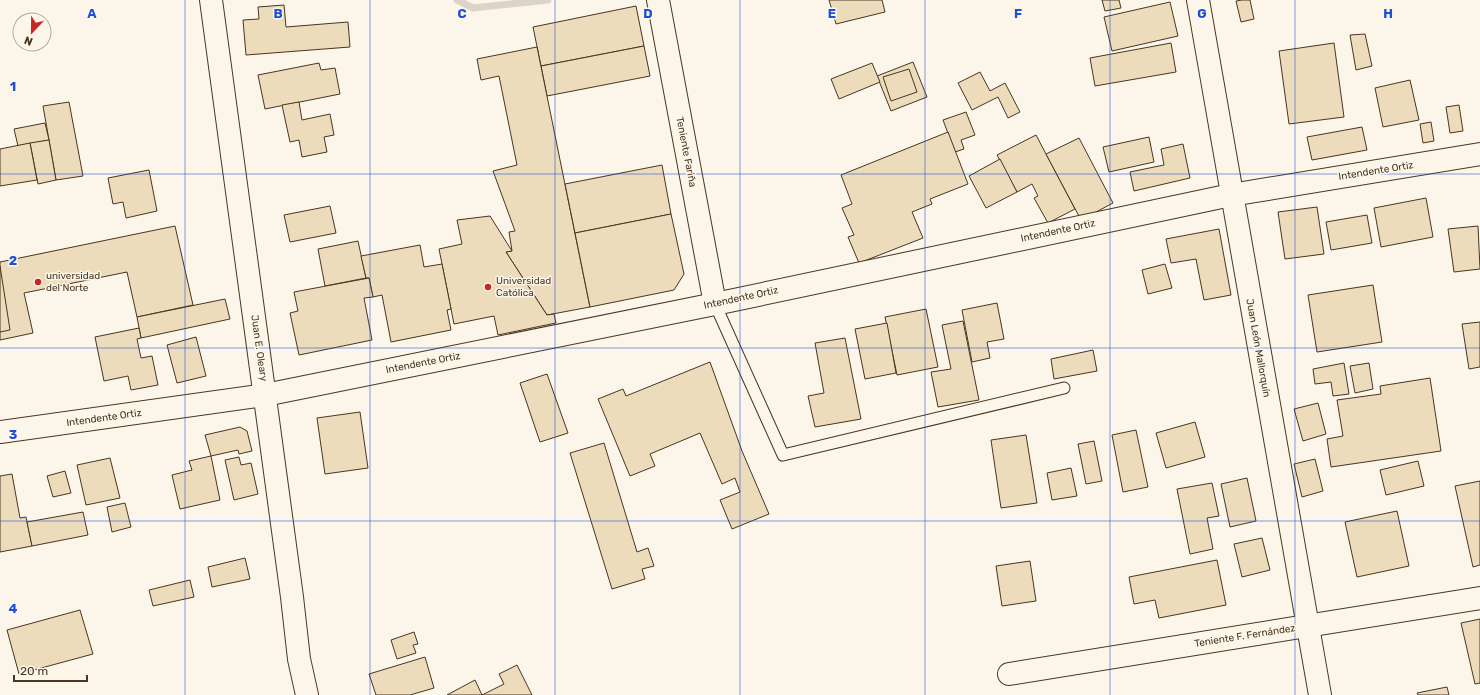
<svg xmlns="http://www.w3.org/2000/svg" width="1480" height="695" font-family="Rubik,sans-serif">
<rect width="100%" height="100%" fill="#fbf6e9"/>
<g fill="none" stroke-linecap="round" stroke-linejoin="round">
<!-- stream -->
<polyline stroke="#dcd4c6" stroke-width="7" points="457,0 473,8 548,0"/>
</g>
<!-- building -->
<g fill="#ecdcbc" stroke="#4a3520">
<polygon points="829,0 882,0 885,12 836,24"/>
<polygon points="1102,0 1119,0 1121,8 1105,11"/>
<polygon points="1242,0 1250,0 1254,19 1241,22 1236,1"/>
<polygon points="1170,2 1178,36 1112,51 1104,17"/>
<polygon points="284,5 286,27 348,22 350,47 246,55 243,20 259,19 258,7"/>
<polygon points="636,6 644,46 541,66 533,27"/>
<polygon points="1365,34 1372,66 1356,70 1350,35"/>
<polygon points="1171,43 1176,72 1095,86 1090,58"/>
<polygon points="1334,43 1344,117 1289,124 1279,51"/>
<polygon points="644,46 650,76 547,96 541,66"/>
<polygon points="537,47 590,307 547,315 506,252 512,251 509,232 515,231 493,171 517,165 499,76 481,80 477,59"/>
<polygon points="913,62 927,97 891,111 877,76"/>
<polygon points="319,63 321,70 335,68 340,94 265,109 258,75"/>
<polygon points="872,63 880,82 839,99 831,79"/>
<polygon points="909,69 917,92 891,101 883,77"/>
<polygon points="980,72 990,91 1005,83 1020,112 1008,118 998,97 972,110 958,83"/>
<polygon points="1410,80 1419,120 1383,127 1375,88"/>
<polygon points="69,102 83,176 56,180 43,106"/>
<polygon points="299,102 302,120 330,114 334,135 324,137 327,152 302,157 299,140 290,142 282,105"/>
<polygon points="1459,105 1463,131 1450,133 1446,107"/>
<polygon points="966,112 975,135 961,140 964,149 955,152 943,120"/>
<polygon points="1431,122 1434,141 1423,143 1420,124"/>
<polygon points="45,123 49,140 18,146 14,129"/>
<polygon points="1362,127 1367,150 1312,160 1307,137"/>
<polygon points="948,132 968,184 930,199 932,204 912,212 923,238 859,263 848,237 854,235 842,208 852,204 841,175"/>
<polygon points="1036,135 1075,209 1048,223 1034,198 1038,196 1032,184 1017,192 997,155"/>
<polygon points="1149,137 1154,162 1109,172 1103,147"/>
<polygon points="1079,138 1113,203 1081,220 1046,154"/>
<polygon points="49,140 56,180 38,184 30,143"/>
<polygon points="30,143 37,180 0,186 0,149"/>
<polygon points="1183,144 1190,178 1134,191 1130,172 1164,165 1161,149"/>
<polygon points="1000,159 1017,192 986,208 969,176"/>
<polygon points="662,165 671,214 575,233 565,184"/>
<polygon points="149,170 157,211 126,218 123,202 113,204 108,178"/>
<polygon points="1426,198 1433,237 1381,247 1374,208"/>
<polygon points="330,206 336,233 290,242 284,215"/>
<polygon points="1317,207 1324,254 1285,259 1278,212"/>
<polygon points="671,214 684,274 674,290 590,307 575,233"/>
<polygon points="1367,215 1372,243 1331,250 1326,222"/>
<polygon points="490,216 512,251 506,252 547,315 554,314 556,323 498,335 494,316 454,324 439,249 462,244 457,220"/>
<polygon points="175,226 193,305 137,317 127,272 24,293 33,333 0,340 0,262"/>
<polygon points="1478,226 1480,269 1454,272 1448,229"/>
<polygon points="1219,229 1231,295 1204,300 1196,259 1171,263 1166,239"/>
<polygon points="358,241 366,278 325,286 318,249"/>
<polygon points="420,245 424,267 442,264 451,309 447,310 451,330 391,342 382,295 373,297 369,278 366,278 361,256"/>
<polygon points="1165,264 1172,288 1148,294 1142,270"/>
<polygon points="0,266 10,330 0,332"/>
<polygon points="369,278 373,297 364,298 372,340 299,355 290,313 298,311 294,292"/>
<polygon points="1373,285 1382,342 1317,352 1308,295"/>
<polygon points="225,299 230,319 141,338 137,317"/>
<polygon points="997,303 1004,339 987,342 990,358 972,362 962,310"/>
<polygon points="926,309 938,367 897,375 885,317"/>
<polygon points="963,321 979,400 938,407 931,372 951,369 942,325"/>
<polygon points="1480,322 1480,367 1469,369 1462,324"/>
<polygon points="887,323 896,373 865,379 855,329"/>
<polygon points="139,328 141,338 137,339 141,358 152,356 158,385 131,390 128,376 104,381 95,337"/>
<polygon points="196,337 206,376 177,383 167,345"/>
<polygon points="845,338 861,419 815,427 808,396 824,393 815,343"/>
<polygon points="1093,350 1097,371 1054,379 1051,359"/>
<polygon points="710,362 742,451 769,514 732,529 720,500 740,492 735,478 722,484 700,433 650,454 655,466 630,476 598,399 623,389 626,396"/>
<polygon points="1344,363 1349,394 1333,396 1331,382 1315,384 1313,369"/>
<polygon points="1369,363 1373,389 1355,393 1350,366"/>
<polygon points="547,374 568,433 540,442 520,383"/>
<polygon points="1430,378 1441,451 1331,467 1327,439 1343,436 1337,400 1381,394 1380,386"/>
<polygon points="1318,403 1326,434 1303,441 1294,409"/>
<polygon points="360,412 368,468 325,474 317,418"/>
<polygon points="1195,422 1205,457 1166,468 1156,433"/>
<polygon points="240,427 247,431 252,451 239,454 238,450 211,456 205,435"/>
<polygon points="1136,430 1148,487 1123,492 1112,435"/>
<polygon points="1026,435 1037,503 1001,508 991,440"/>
<polygon points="1094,441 1102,481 1086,484 1078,444"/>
<polygon points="604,443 637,552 648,548 654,566 642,569 645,579 612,589 570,453"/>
<polygon points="211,456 220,500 180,509 172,475 192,470 189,461"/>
<polygon points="239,457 241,465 251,463 258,494 234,500 225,460"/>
<polygon points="110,458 120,498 86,505 77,465"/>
<polygon points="1315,459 1323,491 1302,497 1294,464"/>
<polygon points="1418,461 1424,486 1386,495 1380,470"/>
<polygon points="1071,468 1077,496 1052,500 1047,473"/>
<polygon points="65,471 71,493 53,497 47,476"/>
<polygon points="12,474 20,518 26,517 32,546 0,552 0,476"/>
<polygon points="1247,478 1256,521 1230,527 1221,484"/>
<polygon points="1480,481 1480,565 1473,567 1455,486"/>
<polygon points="1212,483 1219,516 1207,518 1213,549 1190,554 1177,489"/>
<polygon points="125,503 131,527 112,532 107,507"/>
<polygon points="1397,511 1409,566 1357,577 1345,522"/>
<polygon points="83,512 88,535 32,546 27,522"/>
<polygon points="1262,538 1270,570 1242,577 1234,544"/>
<polygon points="245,558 250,579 212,587 208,567"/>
<polygon points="1217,560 1226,605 1159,618 1155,600 1134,604 1129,577"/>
<polygon points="1030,561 1036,601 1002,606 996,566"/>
<polygon points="190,580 194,597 153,606 149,590"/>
<polygon points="80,610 93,654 19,674 7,630"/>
<polygon points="1480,619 1480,683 1475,684 1461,623"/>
<polygon points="414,632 418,644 413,645 416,653 397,659 391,640"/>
<polygon points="425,657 434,688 410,695 376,695 369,674"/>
<polygon points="517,665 532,695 447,695 475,680 482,695 504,684 499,674"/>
<polygon points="1447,687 1449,695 1418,695 1417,693"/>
</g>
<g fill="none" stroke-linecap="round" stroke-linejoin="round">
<defs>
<polyline id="service" points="715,304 783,455 1064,388"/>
<g id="minor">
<polyline points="658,0 715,304"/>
<polyline points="1198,0 1320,695"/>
<polyline points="0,432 265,395 715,304 1231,195 1480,154"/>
<polyline points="1009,674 1480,598"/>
</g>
<polyline id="primary" points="211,0 292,597 299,659 307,695"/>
</defs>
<!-- service casing -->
<use href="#service" stroke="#4a3520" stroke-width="13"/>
<!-- minor casing -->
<use href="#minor" stroke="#4a3520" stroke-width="24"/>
<!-- primary casing -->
<use href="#primary" stroke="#4a3520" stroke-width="24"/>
<!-- service -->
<use href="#service" stroke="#fbf6e9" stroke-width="11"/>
<!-- minor -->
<use href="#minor" stroke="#fbf6e9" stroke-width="22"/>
<!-- primary -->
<use href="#primary" stroke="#fbf6e9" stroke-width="22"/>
</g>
<!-- grid -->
<path fill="none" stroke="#1d4ed8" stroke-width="1" stroke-opacity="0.55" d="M185,0V695M370,0V695M555,0V695M740,0V695M925,0V695M1110,0V695M1295,0V695M0,174H1480M0,348H1480M0,521H1480"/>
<!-- markers -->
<g fill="#c62828" stroke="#fbf6e9" stroke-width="1.5">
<circle cx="38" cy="282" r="4"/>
<circle cx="488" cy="287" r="4"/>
</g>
<g text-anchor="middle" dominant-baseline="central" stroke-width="3" stroke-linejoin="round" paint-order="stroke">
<!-- street labels -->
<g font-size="10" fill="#4a3520" stroke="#fbf6e9">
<text transform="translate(686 152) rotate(79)">Teniente Fariña</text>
<text transform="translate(1376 171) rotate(-9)">Intendente Ortiz</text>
<text transform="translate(1058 231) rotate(-12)">Intendente Ortiz</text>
<text transform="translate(741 298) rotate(-12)">Intendente Ortiz</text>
<text transform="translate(259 348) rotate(82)">Juan E. Oleary</text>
<text transform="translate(1258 348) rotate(80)">Juan León Mallorquín</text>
<text transform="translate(423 363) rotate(-11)">Intendente Ortiz</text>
<text transform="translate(104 418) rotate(-8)">Intendente Ortiz</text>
<text transform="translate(1245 636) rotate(-9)">Teniente F. Fernández</text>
</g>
<!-- poi labels -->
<g font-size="10" fill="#4a3520" stroke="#fbf6e9" text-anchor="start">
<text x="46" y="276">universidad<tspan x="46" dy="12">del Norte</tspan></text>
<text x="496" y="281">Universidad<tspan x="496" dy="12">Católica</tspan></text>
</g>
</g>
<g font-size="13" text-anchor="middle" font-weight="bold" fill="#1d4ed8" stroke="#fbf6e9" stroke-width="3" stroke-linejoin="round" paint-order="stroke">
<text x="92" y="18">A</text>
<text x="278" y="18">B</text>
<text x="462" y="18">C</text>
<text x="648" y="18">D</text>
<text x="832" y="18">E</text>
<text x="1018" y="18">F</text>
<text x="1202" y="18">G</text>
<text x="1388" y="18">H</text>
<text x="13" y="91">1</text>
<text x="13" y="265">2</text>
<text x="13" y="439">3</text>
<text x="13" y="613">4</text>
</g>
<!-- north arrow -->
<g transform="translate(32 32) rotate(202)"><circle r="19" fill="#fbf6e9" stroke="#b4a999"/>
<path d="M0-3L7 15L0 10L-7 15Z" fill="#c62828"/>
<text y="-6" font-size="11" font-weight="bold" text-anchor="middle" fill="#4a3520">N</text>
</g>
<!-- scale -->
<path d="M14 675v6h73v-6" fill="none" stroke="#4a3520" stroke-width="2"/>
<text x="20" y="675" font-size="12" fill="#4a3520" stroke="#fbf6e9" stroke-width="3" paint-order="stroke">20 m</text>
</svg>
